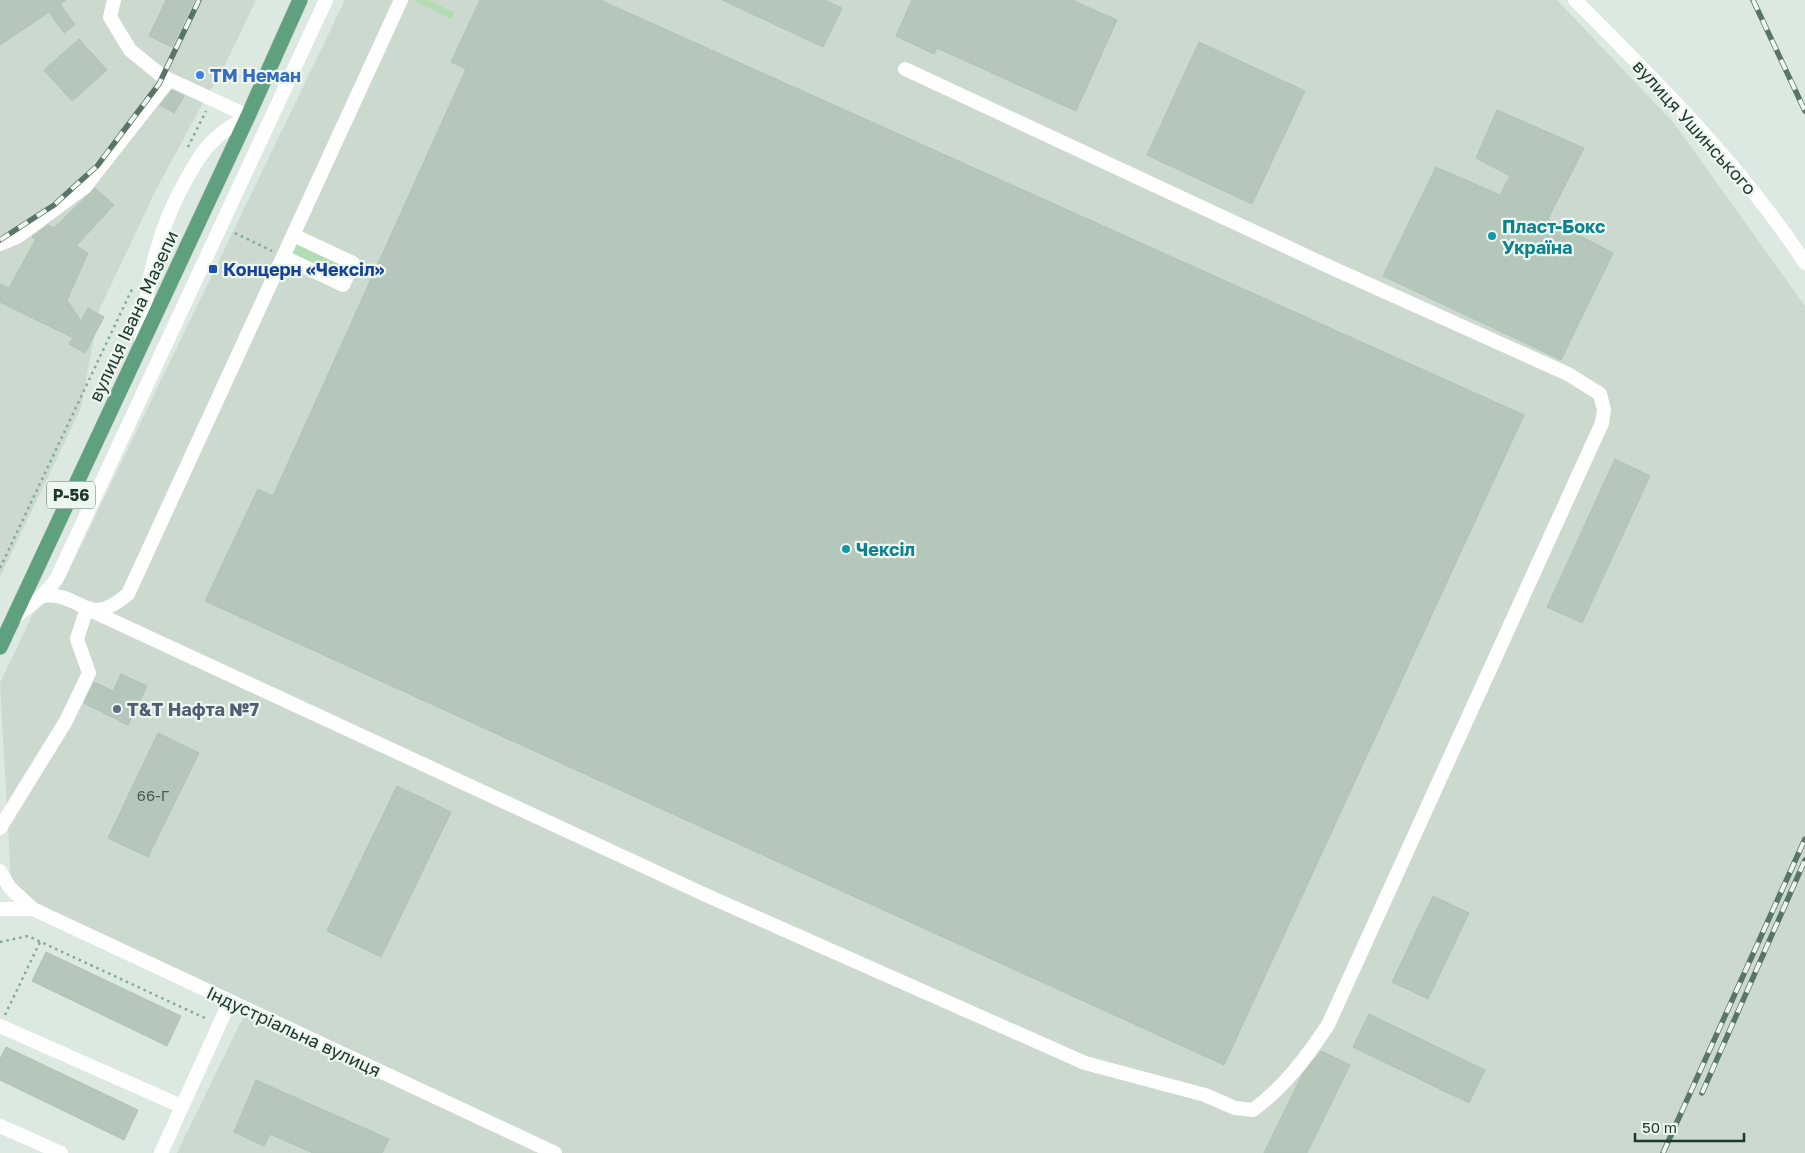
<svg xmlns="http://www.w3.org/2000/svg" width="1805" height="1153" font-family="'Golos Text',sans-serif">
<rect width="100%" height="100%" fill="#dce9e0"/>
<!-- built -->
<g fill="#cbd9cf">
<polygon points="0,0 256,0 223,69 201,106 157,188 99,310 81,408 0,577"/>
<polygon points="345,0 1557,0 1673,122 1805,306 1805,1153 177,1153 247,1009 33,909 11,882 0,683 33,614 64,581"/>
</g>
<!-- green -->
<g fill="#b4dcb4">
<polygon points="413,0 429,0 455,13 451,19"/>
<polygon points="297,244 345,266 341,276 293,254"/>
</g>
<!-- building -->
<g fill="#b5c7bb" stroke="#afc3b5">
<polygon points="0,0 66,0 60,4 75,25 64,33 49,12 0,45"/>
<polygon points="166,0 194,0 172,47 149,36"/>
<polygon points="480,0 600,0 1524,415 1224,1065 205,601 258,489 273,496 466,69 451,62"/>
<polygon points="722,0 825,0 842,8 823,47"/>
<polygon points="912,0 1072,0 1117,20 1076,111 937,48 934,54 896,36"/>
<polygon points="79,39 107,70 72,101 44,70"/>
<polygon points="1199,42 1305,91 1252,204 1147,155"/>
<polygon points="172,90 184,96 174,113 160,105"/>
<polygon points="1497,110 1584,148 1548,219 1613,253 1561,360 1383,276 1436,167 1500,195 1510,176 1476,158"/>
<polygon points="95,188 114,205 76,246 88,253 67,300 81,321 88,308 104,317 85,353 69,344 73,338 0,302 0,284 9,288 36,239 32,237 48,225 54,228"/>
<polygon points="1615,459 1650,476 1582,623 1547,607"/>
<polygon points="121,674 147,686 128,725 84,703 94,682 113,691"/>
<polygon points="158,733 199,753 148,857 108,838"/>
<polygon points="397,786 451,812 381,957 327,931"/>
<polygon points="1433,896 1469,913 1428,999 1392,982"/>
<polygon points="46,952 181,1016 167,1046 32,981"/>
<polygon points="1369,1014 1485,1070 1469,1103 1353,1047"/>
<polygon points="6,1047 138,1110 124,1140 0,1080 0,1059"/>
<polygon points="1321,1051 1350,1065 1307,1153 1264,1153 1302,1075"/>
<polygon points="256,1080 389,1139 382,1153 313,1153 270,1134 264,1146 234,1132"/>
</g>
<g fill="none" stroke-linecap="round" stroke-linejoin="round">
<defs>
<polyline id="major" points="0,647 248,116 300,0"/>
</defs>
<!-- major casing -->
<use href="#major" stroke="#bcc4bf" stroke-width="16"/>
<!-- path -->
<g stroke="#7baf91" stroke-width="2.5" stroke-dasharray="2.5 4" stroke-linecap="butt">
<polyline points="188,147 206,111"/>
<polyline points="235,233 272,251"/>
<polyline points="0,568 133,287"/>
<polyline points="0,942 28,936 207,1019"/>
<polyline points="5,1015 40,942"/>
</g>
<!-- minor -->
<g stroke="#fff" stroke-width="14">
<polyline points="114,0 110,17 130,50 162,76 248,116"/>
<path d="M1575,0C1657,82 1741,165 1805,263"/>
<polyline points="0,244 17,237 85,187 169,80"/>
<polyline points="284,257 343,285 353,263 293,235"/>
<path d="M141,341C146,283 157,231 186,180C194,166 202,151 214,140C224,130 236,123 248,116"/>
<path d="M42,596C84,591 84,631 128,594L401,0"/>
<path d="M94,612L710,897L1085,1063L1205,1095L1235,1108L1253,1110C1285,1086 1306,1058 1328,1025L1602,423L1604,410L1600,394L1568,374L1330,267L905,69"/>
<polyline points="14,618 42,596 56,580 326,0"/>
<polyline points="0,828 66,721 89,673 77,639 87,608"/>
<polyline points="0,871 10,888 33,909 555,1153"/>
<polyline points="0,909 33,909"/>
<polyline points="0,1026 181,1106"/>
<polyline points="0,1126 61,1153"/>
<polyline points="161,1153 230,1001"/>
</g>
<!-- major -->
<use href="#major" stroke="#5fa17f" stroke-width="15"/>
<defs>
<g id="rail">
<polyline points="1753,0 1805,111"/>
<polyline points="0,240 54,205 97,166 159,84 199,0"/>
<polyline points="1702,1093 1805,860"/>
<polyline points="1663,1153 1805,839"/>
</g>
</defs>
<!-- rail casing -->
<use href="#rail" stroke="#587565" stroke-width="5.5"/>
<!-- rail -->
<use href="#rail" stroke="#edf6ef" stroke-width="4" stroke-dasharray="11" stroke-linecap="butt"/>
</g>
<!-- markers -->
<circle fill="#3f7fe0" stroke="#edf6ef" stroke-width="2" cx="200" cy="75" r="5"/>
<g fill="#0f9aa8" stroke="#edf6ef" stroke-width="2">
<circle cx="1492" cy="236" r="5"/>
<circle cx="846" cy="549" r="5"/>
</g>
<rect fill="#1a4fb4" stroke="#edf6ef" stroke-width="2" x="208" y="264" width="10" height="10" rx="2.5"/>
<circle fill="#5c6f8a" stroke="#edf6ef" stroke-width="2" cx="117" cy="709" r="5"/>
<g text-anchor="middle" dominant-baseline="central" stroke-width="4.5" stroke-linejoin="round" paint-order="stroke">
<!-- number labels -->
<g font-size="15" fill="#445c4f">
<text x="153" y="795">66-Г</text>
</g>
<!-- shield labels -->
<rect fill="#edf6ef" stroke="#5c7266" stroke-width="1" x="47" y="481.5" width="48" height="27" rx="4"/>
<g font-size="16" font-weight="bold" fill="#1e392b">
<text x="71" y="495">Р-56</text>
</g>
<!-- shop labels -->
<g font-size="18" font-weight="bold" fill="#366cbe" stroke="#edf6ef" text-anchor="start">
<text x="210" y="75">ТМ Неман</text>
</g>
<!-- street labels -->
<g font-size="18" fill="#1e392b" stroke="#edf6ef">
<text transform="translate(1695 127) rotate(48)">вулиця Ушинського</text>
<text transform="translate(133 316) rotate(-65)">вулиця Івана Мазепи</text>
<text transform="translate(294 1031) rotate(25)">Індустріальна вулиця</text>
</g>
<!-- culture labels -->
<g font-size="18" font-weight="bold" fill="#0d838f" stroke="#edf6ef" text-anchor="start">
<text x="1502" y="226">Пласт-Бокс<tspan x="1502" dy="21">Україна</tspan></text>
<text x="856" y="549">Чексіл</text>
</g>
<!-- transit labels -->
<g font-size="18" font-weight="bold" fill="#164399" stroke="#edf6ef" text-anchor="start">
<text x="223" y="269">Концерн «Чексіл»</text>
</g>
<!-- service labels -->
<g font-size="18" font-weight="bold" fill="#4e5e75" stroke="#edf6ef" text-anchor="start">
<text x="127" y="709">Т&amp;Т Нафта №7</text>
</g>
</g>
<!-- scale -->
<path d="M1635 1133v8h109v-8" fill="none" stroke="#1e392b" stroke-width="2.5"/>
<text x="1642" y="1133" font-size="15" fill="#1e392b" stroke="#edf6ef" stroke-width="4" paint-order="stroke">50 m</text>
</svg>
